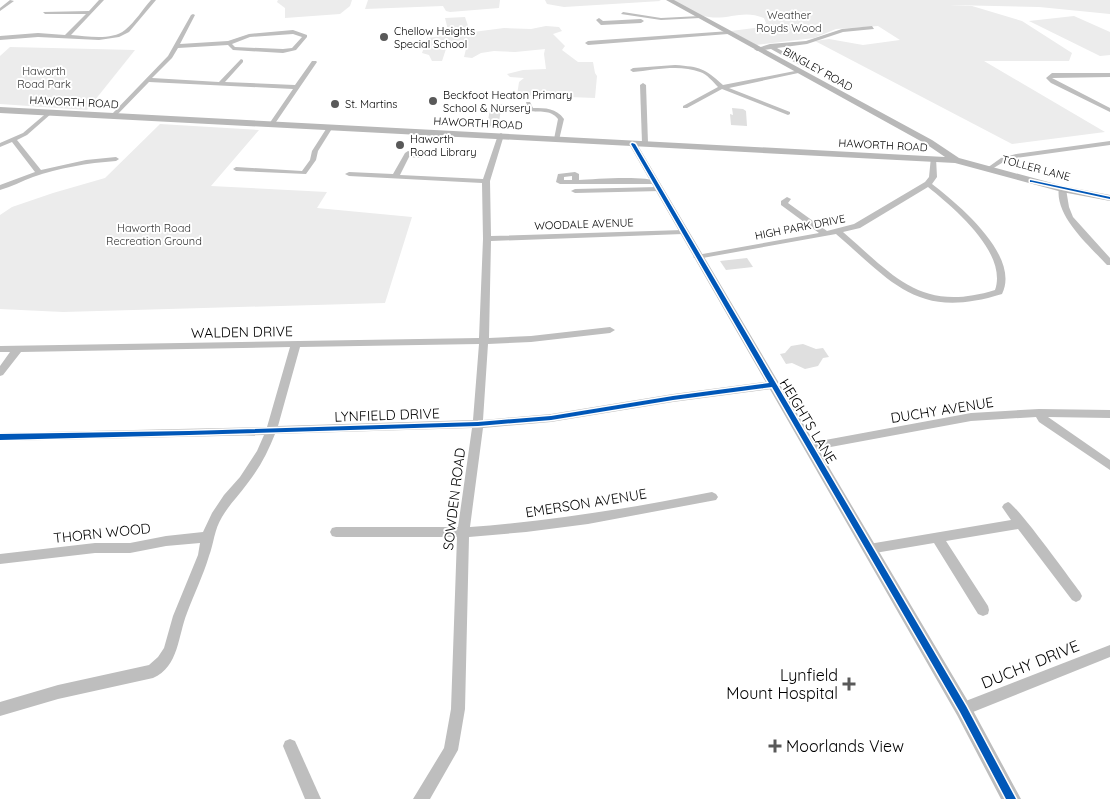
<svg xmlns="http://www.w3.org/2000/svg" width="1110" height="799" font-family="Quicksand,sans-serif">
<rect width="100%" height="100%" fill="#fff"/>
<!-- green -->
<g fill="#ececec">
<polygon points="278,0 352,0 350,6 340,14 285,18 285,8 277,2"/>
<polygon points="368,0 500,0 499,8 450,12 446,11 443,6 365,9"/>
<polygon points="545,0 659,0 661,1 564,7 547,4"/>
<path d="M673,0H1110V14L1039,7L950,5L972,6L1022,21L1072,53L1069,61H984L1105,132L1012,144L815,41L829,39L863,45L900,40L878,26L836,29L814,38L756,45L731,31L762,27L766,23L764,18C743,9 729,20 709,17C696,16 684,6 673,0Z"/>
<polygon points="1074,16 1110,32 1110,55 1100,56 1029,21"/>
<polygon points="465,17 469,29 448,30 445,18"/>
<polygon points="546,26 559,27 562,31 553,34 565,46 562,50 578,62 593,62 595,73 597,76 595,98 517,95 519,82 524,78 510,77 507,74 523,70 546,69 544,54 545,49 515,52 494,51 481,53 472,58 464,57 466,49 446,49 442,61 432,61 429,55 422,53 427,38 504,28 531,29"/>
<polygon points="10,47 135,50 87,110 0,104 0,56"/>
<polygon points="160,124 259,130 211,186 327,192 317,208 412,217 385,303 63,312 0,309 0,215 12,207 53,193 105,178"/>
</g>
<!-- building -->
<g fill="#dfdfdf">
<polygon points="491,104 502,104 498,127 487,126"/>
<polygon points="732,108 743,109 746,111 747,126 731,125 730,114 733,115"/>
<polygon points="747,258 753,267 726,270 720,261"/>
<polygon points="803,344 816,349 823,348 829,357 823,358 818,366 805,369 792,363 786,364 780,354 785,353 791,346"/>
</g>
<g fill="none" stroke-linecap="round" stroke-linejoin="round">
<!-- minor -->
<g fill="#bebebe" fill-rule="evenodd">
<polygon points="10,0 14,1 0,11 0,8"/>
<path d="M99,0H104L71,35C87,36 111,41 125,30C135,22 143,9 151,0H156L129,32L119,37L99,40L38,37L0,40V36L38,33L65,35L86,14H45L43,12L89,11Z"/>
<polygon points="623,12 661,18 700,16 702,17 700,18 661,20 621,14"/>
<path d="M193,14L195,15L180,44L228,41L249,34L293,30L307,35V37L296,50L283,53L233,50L228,45L178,48L172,58L152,78L219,82L241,59L243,60V62L225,82L295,85L312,61H316L317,62L274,125L269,124L293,89L149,82L115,117H111V115L168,56L191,15ZM293,34L302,37L292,48L283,49L235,47L232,44L250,37Z"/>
<polygon points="599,18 603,21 641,19 644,21 641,23 601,25 596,20"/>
<polygon points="872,26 874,29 843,32 807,44 777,48 814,69 815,70 812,72 771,49 757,51 754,49 770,44 806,41 842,29"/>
<polygon points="730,31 728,34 588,45 585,43 588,41"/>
<path d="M675,65C701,67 704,68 723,85L800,70L803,72L729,88L790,112V114L788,115L722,89L687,108H683V106L718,87C713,82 707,74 700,72C680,64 653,70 633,72L630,70L633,68Z"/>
<polygon points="1052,73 1110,73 1110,77 1052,78 1110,108 1110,112 1051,83 1046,78"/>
<polygon points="643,83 646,85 648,143 645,145 642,143 640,85"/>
<path d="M526,102H530L533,108C546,108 556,108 564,119L559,140L554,139L558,119C550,109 540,113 529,111Z"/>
<path d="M50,110L52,111V113L27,135L17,140L41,170L86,160L116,157L119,159L116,161C87,163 59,168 33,177C22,181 11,187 0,190V185L35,172L12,142L0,147V143L23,133Z"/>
<polygon points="330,125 333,127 318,151 316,160 306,174 236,171 233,169 236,167 302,171 310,160 312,151 328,126"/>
<path d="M501,133L504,135L490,181L491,236L683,230L687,232L683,234L491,241L489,338L531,336L610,327L615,330L610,333L531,342L488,344L483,420L551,414L673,394L772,381L777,385L772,389L673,402L551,422L483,428L470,527C551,521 632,508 712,492L716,494L718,497L716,500L588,524L526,532L469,537L465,709L458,750L430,799H413L444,748L451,709L457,537H336L332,536L330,532L332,528L336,527H458L472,428L275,434C268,452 259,469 247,484C239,495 229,505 222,517C214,530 214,543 209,556C203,576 194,594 187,613C178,635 179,667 153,678L58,699L0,716V702L58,685L149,665L158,657L164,648L173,616L198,555L200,543L166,546L130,553H95L0,564V554L95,543H130L166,536L203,532L212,513L224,495L240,477L257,451L264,435L0,441V433L267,427L290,347L21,352L3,375L0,376V366L10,352H0V346L479,338L483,239L482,183L349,176L345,174L349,172L393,174L405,153L408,151L424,156L421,158L409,157L400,175L483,179L498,135ZM479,344L473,420L278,426L300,347Z"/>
<polygon points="1110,141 1110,145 1016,158 1005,161 992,169 987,168 1001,158 1016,154"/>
<path d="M931,157L936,158L937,177L932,184C958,204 1021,256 1002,294C918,320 894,284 836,234L697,259L693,257L697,255L819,233L781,205V201L787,197L791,199L788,203L827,231L854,224L925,182L929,177ZM928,187C954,208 1008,253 995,290C921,313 894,276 843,232L860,228Z"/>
<path d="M575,172L579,174V180C594,179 647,175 658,182L654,184H560L556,182L558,174ZM572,176V180H564V177Z"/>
<polygon points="658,187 661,187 661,191 575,193 571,191 575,189"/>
<path d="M1059,187L1066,189L1069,207L1073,217L1110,258V265H1107C1089,245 1054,216 1059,187Z"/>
<polygon points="1039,409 1110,410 1110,418 1048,417 1110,460 1110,470 1039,422 1036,417 971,421 809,451 805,450 804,447 805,444 809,443 971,413"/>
<path d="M1008,502C1017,505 1070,579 1080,592L1082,596L1080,600L1076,602L1072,600L1018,529L946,541L988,606L989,610L988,614L983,616L978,614L934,543L869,554L865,553L863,549L865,545L869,544L1011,520L1002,507L1004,504Z"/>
<polygon points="1110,645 1110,657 963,716 958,714 956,709 958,704"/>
<polygon points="290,739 295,741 321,799 305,799 283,746 285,741"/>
</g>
<!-- tertiary -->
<polygon fill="#bebebe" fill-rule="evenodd" points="630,142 637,144 969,703 1021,799 1001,799 957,715 629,144"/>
<!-- secondary -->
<polygon fill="#b8b8b8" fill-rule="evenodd" points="666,0 674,0 932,140 959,158 1063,186 1110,195 1110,201 1062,192 955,163 0,113 0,107 945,157 926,144"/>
<defs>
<g id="cycleway">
<polygon points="632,143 635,144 966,706 1016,799 1006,799 960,712 772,387 673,400 551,420 478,426 189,435 0,440 0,434 189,431 478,422 551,416 673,396 769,383 631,144"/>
<polygon points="1030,180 1110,197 1110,199 1032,182 1030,182"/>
</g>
</defs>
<!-- cycleway casing -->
<use href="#cycleway" stroke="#fff" stroke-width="3"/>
<!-- cycleway -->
<use href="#cycleway" fill="#0057b8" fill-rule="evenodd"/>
</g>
<!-- markers -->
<g fill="#595959" stroke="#fff" stroke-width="2">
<circle cx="384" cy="37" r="5"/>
<circle cx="433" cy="101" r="5"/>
<circle cx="335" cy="104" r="5"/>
<circle cx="400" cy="145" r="5"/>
<path d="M846.5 676.5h5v5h5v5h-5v5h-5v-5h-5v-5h5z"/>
<path d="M772.5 738.5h5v5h5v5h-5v5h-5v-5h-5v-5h5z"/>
</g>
<g text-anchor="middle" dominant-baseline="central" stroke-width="4" stroke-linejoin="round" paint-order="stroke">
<!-- far-park labels -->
<g font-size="11" fill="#333" stroke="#fff">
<text x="789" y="15">Weather<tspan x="789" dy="13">Royds Wood</tspan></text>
<text x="44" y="71">Haworth<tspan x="44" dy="13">Road Park</tspan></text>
<text x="154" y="228">Haworth Road<tspan x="154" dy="13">Recreation Ground</tspan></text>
</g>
<!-- far-poi labels -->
<g font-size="11" fill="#000" stroke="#fff" text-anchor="start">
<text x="394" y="31">Chellow Heights<tspan x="394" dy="13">Special School</tspan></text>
<text x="443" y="95">Beckfoot Heaton Primary<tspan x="443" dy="13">School &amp; Nursery</tspan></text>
<text x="345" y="104">St. Martins</text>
<text x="410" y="139">Haworth<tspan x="410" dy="13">Road Library</tspan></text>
</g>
<!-- far-street labels -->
<g font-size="11" fill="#000" stroke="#fff">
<text transform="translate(818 69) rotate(29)">BINGLEY ROAD</text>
<text transform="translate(74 102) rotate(3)">HAWORTH ROAD</text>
<text transform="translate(478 123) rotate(3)">HAWORTH ROAD</text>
<text transform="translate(883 145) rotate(3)">HAWORTH ROAD</text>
<text transform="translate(1036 168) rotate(15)">TOLLER LANE</text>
<text transform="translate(584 224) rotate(-2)">WOODALE AVENUE</text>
<text transform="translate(800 227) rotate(-11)">HIGH PARK DRIVE</text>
</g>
<!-- street labels -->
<g font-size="14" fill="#000" stroke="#fff">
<text transform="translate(242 332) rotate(-1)">WALDEN DRIVE</text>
<text transform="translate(942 410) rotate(-9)">DUCHY AVENUE</text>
<text transform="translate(387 415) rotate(-2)">LYNFIELD DRIVE</text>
<text transform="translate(808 421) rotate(59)">HEIGHTS LANE</text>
<text transform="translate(454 499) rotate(-83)">SOWDEN ROAD</text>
<text transform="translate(586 503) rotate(-9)">EMERSON AVENUE</text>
<text transform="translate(102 533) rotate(-6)">THORN WOOD</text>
</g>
<!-- near-street labels -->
<g font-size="16" fill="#000" stroke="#fff">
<text transform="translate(1030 664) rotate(-22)">DUCHY DRIVE</text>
</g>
<!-- near-poi labels -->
<g font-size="16" fill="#000" stroke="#fff" text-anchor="end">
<text x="838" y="675">Lynfield<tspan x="838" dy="18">Mount Hospital</tspan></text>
<text x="786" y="746" text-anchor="start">Moorlands View</text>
</g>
</g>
</svg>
